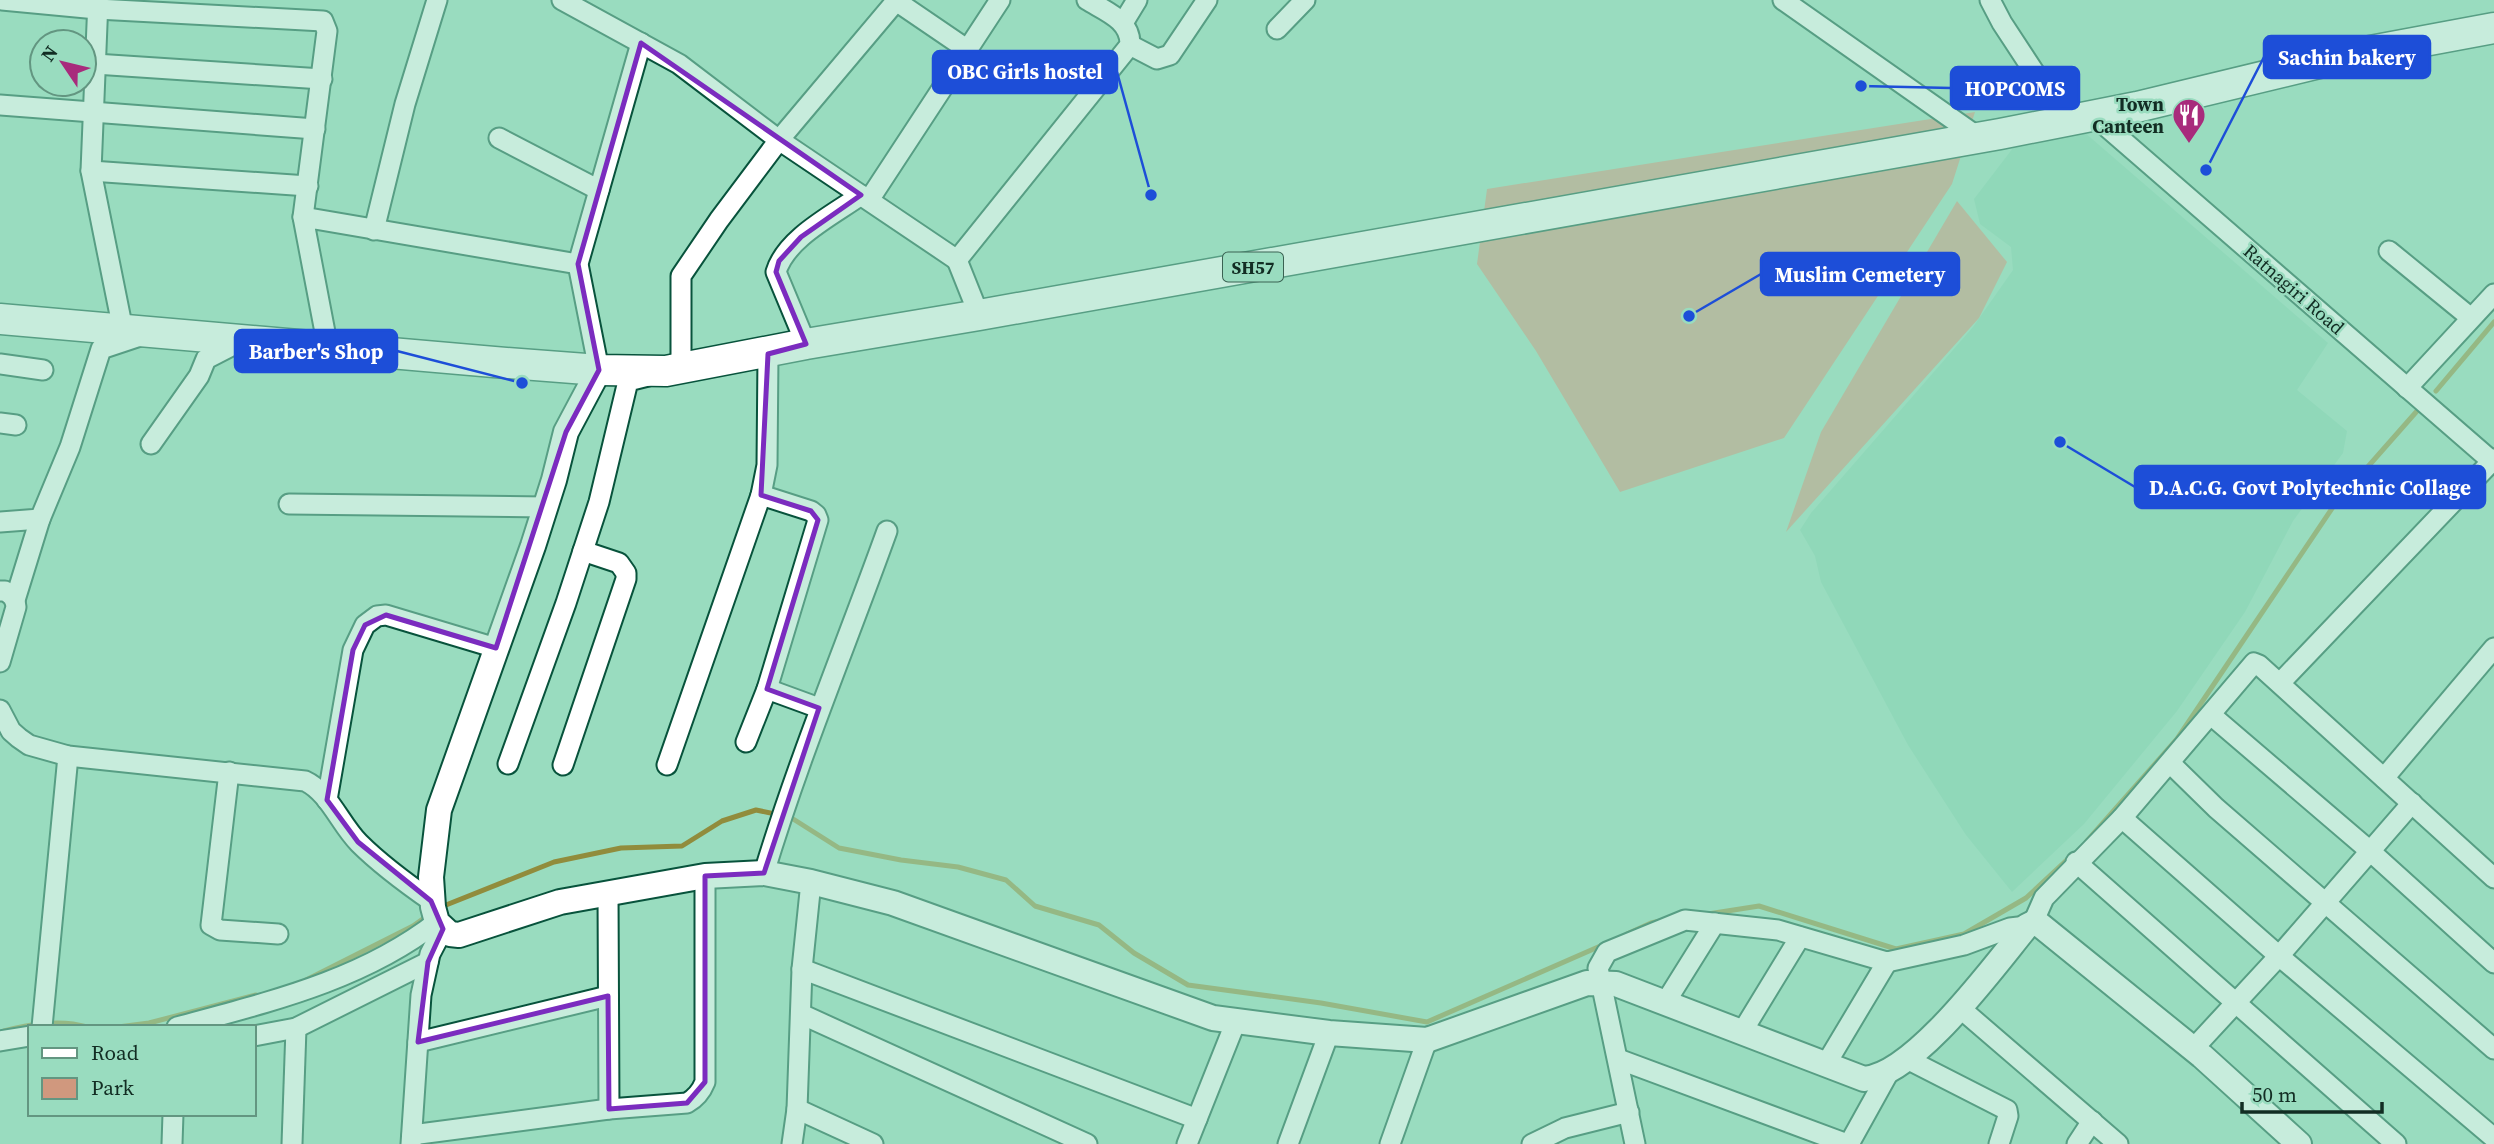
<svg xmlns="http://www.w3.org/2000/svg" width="2494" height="1144" font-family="'Source Serif 4',serif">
<rect width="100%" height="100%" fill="#99dcbf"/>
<!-- built -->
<polygon fill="#86d2b2" points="2054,106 2328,343 2297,390 2347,431 2343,453 2293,521 2245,612 2177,711 2084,824 2012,892 1966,835 1908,745 1821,582 1815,556 1800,530 1811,513 1973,327 2013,270 2011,247 1980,224 1974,199 2013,148"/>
<!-- green -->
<g fill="#d0987e">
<polygon points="1975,112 1952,184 1784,438 1620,492 1536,351 1477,264 1487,189"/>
<polygon points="1957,201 2007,262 1979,318 1786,532 1821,432"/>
</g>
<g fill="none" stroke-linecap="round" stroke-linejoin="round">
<!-- stream -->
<g stroke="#918c3c" stroke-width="5">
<polyline points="2436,391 2494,322"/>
<polyline points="2087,841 2177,739 2335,504 2417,411"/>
<polyline points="441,907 554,862 621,848 682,846 722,821 756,810 790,817 839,848 901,860 958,867 1006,880 1035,906 1099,925 1134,953 1188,985 1321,1003 1427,1022 1605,944"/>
<polyline points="1708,914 1759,906 1896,949 1964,934 2026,898 2070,857"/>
<polyline points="1627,934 1651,923 1660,921"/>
<polyline points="306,980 413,926 427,916"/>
<polyline points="118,1027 149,1023 256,995"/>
<path d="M4,1031C28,1024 62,1019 87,1027"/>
</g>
<defs>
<g id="minor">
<polyline points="2,0 97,9 323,21 327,31 303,217"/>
<polyline points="98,0 91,171 123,330"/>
<polyline points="562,0 679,64 779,140 719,220 681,276 681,368"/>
<polyline points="897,0 779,140 957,260"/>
<polyline points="1783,0 1978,137"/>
<polyline points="1990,0 2002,23 2065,119"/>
<polyline points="896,1 968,50"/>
<polyline points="1123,23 1137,0"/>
<polyline points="1277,29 1305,0"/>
<polyline points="1130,45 1157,59 1170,55 1207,0"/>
<polyline points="95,64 322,79"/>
<polyline points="0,105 315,129"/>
<polyline points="2093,115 2494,463"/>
<polyline points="499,138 599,190"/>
<polyline points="91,171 308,186"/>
<polyline points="869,200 1000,0"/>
<polyline points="374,230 405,104 437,0"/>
<polyline points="2389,251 2471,318"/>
<path d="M979,315L957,260L1130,45C1131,20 1105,11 1087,0"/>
<path d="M806,344L776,272C786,238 833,215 861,195"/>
<polyline points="328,348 303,217 578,264"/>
<polyline points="0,364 43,370"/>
<polyline points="599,370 578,264 641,43"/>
<polyline points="2407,388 2494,294"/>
<polyline points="0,423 16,425"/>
<polyline points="151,444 199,376 206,359 239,342"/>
<polyline points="289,504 546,507"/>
<polyline points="0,522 40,519 70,447 101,349 140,336"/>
<path d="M0,591H5C12,595 15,598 16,607L0,662"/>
<polyline points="15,600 40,519"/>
<polyline points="2280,683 2494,459"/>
<polyline points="767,689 819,708"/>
<path d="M0,710L11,731L19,738L29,745L68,756L305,781C329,792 340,824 359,843C381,865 407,884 433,902"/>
<polyline points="2211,715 2370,851 2494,963"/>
<polyline points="746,742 767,689 818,520 816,515 811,511 761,495"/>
<polyline points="2170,763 2216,808 2494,1049"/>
<polyline points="508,764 566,603 599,502 628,381 648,376"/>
<polyline points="563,765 626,579 626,573 619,563 583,551"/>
<polyline points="667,765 761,495 767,465 768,354 780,351"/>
<polyline points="229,772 211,925 220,930 278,934"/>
<polyline points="2384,778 2494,648"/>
<polyline points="327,800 353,650 365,625 377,616 386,615 496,648"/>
<polyline points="2122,818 2279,956 2494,1138"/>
<polyline points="2076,862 2396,1144"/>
<path d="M764,873C799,757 846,645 887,531"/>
<polyline points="608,893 609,1109"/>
<polyline points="2033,923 2044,898 2122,818 2254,663 2259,665 2494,878"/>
<polyline points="802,969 1197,1119"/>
<polyline points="1665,1003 1715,923"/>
<polyline points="1960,1008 2118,1144"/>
<polyline points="801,1014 1087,1144"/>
<polyline points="42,1027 68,756"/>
<path d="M177,1027C268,1002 361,981 437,922"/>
<polyline points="1742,1032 1800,937"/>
<polyline points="254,1036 296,1028 428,962"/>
<polyline points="0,1041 30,1036"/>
<polyline points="418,1042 608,996"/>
<polyline points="2193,1049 2279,956 2412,803"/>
<polyline points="1618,1059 1847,1144"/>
<polyline points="1907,1059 2007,1110 2008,1116 1999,1144"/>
<polyline points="1826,1064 1887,962"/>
<polyline points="797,1109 873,1144"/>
<path d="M412,1135L609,1109L687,1103C696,1098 701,1092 705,1082V876"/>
<polyline points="172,1144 173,1114"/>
<polyline points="292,1144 296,1028"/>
<polyline points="411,1144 421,995 430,954 443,929"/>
<polyline points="792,1144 797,1109 802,969 811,882"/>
<polyline points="1187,1144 1236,1021"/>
<polyline points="1288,1144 1329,1033"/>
<polyline points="1390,1144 1427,1040"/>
<polyline points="1532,1144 1565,1128 1629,1112"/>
<polyline points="1635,1144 1598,968 1607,952 1685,920 1778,930 1887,962 1964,945 2010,928 2027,926"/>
<polyline points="1849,1144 1889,1072"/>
<polyline points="2077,1144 2092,1121"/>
</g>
<path id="tertiary" d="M599,370L566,432L554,480L533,546L439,810L431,877L433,907L437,922L450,934L459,935L560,902L705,876L764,873L811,882L893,903L1213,1018L1329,1033L1427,1040L1587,983L1616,984L1864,1079C1915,1075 1994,966 2027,926L2033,923L2040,925L2202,1056L2299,1144"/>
<polyline id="primary" points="0,319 494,362 599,370 666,371 806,344 979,315 2000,134 2137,107 2365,52 2494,28"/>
</defs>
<!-- minor casing -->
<use href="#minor" stroke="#08533c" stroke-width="23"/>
<!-- tertiary casing -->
<use href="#tertiary" stroke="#08533c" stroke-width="28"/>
<!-- primary casing -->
<use href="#primary" stroke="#08533c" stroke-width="33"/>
<!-- minor -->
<use href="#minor" stroke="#fff" stroke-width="19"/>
<!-- tertiary -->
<use href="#tertiary" stroke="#fff" stroke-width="24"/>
<!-- primary -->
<use href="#primary" stroke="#fff" stroke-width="30"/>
</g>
<!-- marked area -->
<path d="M0 0H2494V1144H0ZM641,43L861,195L801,237L779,261L776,272L806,344L768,354L761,495L811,511L818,520L767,689L819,708L764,873L705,876V1082L687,1103L609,1109L608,996L418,1042L428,962L443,929L431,901L358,842L327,800L353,650L365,625L386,615L496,648L566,432L599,370L578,264Z" fill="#99dcbf" fill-opacity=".55" fill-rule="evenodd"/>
<path fill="none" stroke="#7b2cbf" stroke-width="5" stroke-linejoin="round" d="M641,43L861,195L801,237L779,261L776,272L806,344L768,354L761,495L811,511L818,520L767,689L819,708L764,873L705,876V1082L687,1103L609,1109L608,996L418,1042L428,962L443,929L431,901L358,842L327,800L353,650L365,625L386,615L496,648L566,432L599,370L578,264Z"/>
<!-- icons -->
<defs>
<symbol id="restaurant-pin" viewBox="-11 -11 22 30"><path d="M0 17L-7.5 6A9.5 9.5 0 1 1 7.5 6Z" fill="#a82b7c" stroke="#99dcbf"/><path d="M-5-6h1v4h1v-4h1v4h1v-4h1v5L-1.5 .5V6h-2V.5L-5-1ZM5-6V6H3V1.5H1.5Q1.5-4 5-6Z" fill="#fff"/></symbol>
</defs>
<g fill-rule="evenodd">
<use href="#restaurant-pin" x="2170" y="96" width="38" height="52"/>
</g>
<g text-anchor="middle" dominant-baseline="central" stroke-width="5" stroke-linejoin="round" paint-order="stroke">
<!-- shield labels -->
<rect fill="#99dcbf" stroke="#3a6252" stroke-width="2" x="1223" y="252.5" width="60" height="29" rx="5"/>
<g font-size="18" font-weight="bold" fill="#122d23">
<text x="1253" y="267">SH57</text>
</g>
<!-- poi labels -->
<g font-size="19" font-weight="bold" fill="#122d23" stroke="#99dcbf" text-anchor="end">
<text x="2164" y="104">Town<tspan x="2164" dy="22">Canteen</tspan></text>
</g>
<!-- street labels -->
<g font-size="19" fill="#122d23" stroke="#99dcbf">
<text transform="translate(2294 289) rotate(41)">Ratnagiri Road</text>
</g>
</g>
<!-- callouts -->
<path fill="none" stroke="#1d4ed8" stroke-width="2.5" d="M2206 170L2264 57M1151 195L1117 72M1861 86L1951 88M1689 316L1761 274M522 383L397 351M2060 442L2135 487"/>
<g fill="#1d4ed8" stroke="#99dcbf" stroke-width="2.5">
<circle cx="2206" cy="170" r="7"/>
<circle cx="1151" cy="195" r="7"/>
<circle cx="1861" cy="86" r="7"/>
<circle cx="1689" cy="316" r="7"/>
<circle cx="522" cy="383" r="7"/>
<circle cx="2060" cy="442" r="7"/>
</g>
<g fill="#1d4ed8" stroke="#1d4ed8" stroke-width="2.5">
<rect x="2264" y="36" width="166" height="42" rx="7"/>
<rect x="933" y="51" width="184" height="42" rx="7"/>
<rect x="1951" y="67" width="128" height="42" rx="7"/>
<rect x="1761" y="253" width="198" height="42" rx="7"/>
<rect x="235" y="330" width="162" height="42" rx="7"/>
<rect x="2135" y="466" width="350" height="42" rx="7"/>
</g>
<g font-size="21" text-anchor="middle" font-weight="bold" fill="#fff">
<text x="2347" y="65">Sachin bakery</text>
<text x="1025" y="79">OBC Girls hostel</text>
<text x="2015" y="96">HOPCOMS</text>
<text x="1860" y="282">Muslim Cemetery</text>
<text x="316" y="359">Barber's Shop</text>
<text x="2310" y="495">D.A.C.G. Govt Polytechnic Collage</text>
</g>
<!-- legend -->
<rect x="28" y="1025" width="228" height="91" fill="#99dcbf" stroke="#639681" stroke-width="2"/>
<rect x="42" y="1048" width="35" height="10" fill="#ffffff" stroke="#639681" stroke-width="2"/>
<text x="91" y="1060" font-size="21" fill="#122d23">Road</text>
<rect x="42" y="1078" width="35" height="21" fill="#d0987e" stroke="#639681" stroke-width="2"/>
<text x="91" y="1095" font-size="21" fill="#122d23">Park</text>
<!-- north arrow -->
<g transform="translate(63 63) rotate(305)"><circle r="33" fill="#99dcbf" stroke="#639681" stroke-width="2"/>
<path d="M0-5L12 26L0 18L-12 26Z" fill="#a82b7c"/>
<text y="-10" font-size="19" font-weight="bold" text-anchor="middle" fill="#122d23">N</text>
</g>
<!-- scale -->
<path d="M2242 1102v10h140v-10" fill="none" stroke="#122d23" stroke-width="3.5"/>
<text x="2252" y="1102" font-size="21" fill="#122d23" stroke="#99dcbf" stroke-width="5" paint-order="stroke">50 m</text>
</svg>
